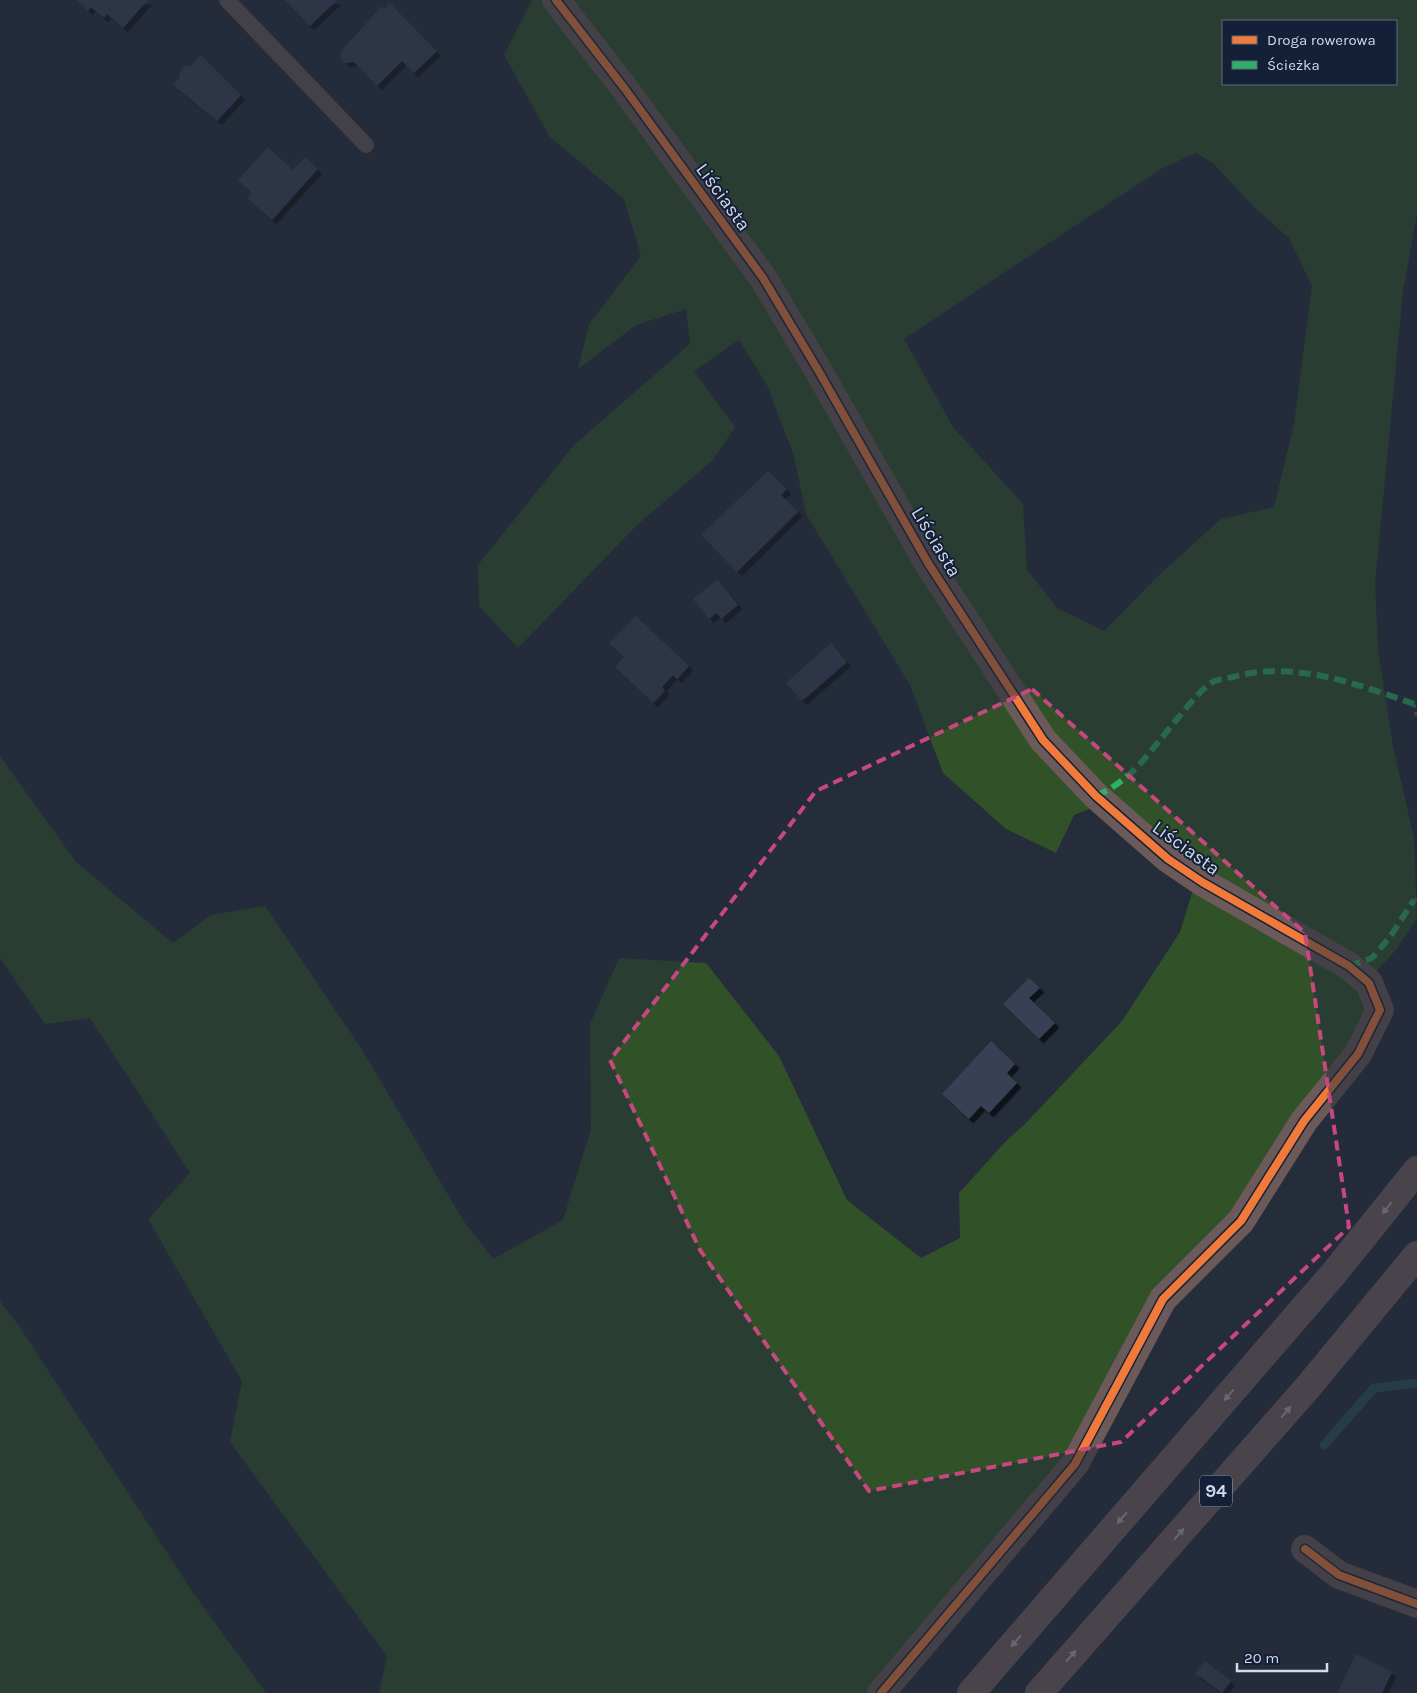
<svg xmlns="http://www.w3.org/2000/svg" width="1417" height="1693" font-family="Karla,sans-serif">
<defs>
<filter id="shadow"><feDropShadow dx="4.5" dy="4.5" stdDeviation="0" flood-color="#0009"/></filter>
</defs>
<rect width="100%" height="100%" fill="#252c3a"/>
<!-- green -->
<g fill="#315229" fill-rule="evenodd">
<path d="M532,0H1417V214L1403,291L1375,584L1378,650L1393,746L1414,838L1417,918L1396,950L1371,977C1387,989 1393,992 1389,1014L1220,1241L1091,1422L876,1693H379L387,1656L230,1442L242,1381L148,1219L190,1173L90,1018L45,1024L0,958V756L76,862L173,943L211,915L265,906L361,1048L463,1220L493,1259L563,1220L591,1129L590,1024L619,958L706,963L779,1056L847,1200L921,1258L960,1238L959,1193L1006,1141L1024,1125L1122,1021L1180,932L1196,880L1105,803L1074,815L1056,853L1006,829L943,773L910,685L806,514L794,456L767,385L739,340L694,371L735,427L713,460L637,525L518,648L479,606L478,565L575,444L690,344L686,309L636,325L578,369L589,324L641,256L624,199L550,137L504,55ZM1223,21H1396V84H1223ZM1196,153L1213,163L1255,208L1289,238L1312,286L1294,424L1274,507L1221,519L1159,575L1104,631L1057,608L1027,570L1023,504L953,427L904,339L1164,167Z"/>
<polygon points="0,1301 19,1326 194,1594 266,1693 0,1693"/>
</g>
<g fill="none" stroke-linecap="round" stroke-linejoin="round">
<!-- stream -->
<polyline stroke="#285057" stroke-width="9" points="1324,1445 1374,1388 1417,1383"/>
</g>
<!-- building -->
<g fill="#384155" filter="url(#shadow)">
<polygon points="77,0 148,0 123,28 107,14 104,18 91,7 88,11"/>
<polygon points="285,0 337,0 310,26"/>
<polygon points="390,3 437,51 414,73 402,61 377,86 354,62 345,63 341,59 341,51 382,6 384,9"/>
<polygon points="201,55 241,95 217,121 173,85 180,77 180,71 185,66 191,66"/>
<polygon points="268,147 293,170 305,157 318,169 272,220 247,198 252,193 238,180"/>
<polygon points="768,471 787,489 781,495 798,512 737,572 701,535"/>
<polygon points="718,579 738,605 721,619 717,613 709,619 693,599"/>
<polygon points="636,616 689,666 677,679 673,675 662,687 665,691 653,703 615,667 624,657 609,643"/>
<polygon points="831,643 847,662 802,701 786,683"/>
<polygon points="1029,978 1040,988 1029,998 1055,1023 1039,1039 1003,1004"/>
<polygon points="991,1041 1015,1064 1007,1073 1017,1083 989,1113 981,1106 969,1119 942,1094"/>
<polygon points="1356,1654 1392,1672 1382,1693 1337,1693"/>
<polygon points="1205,1661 1231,1681 1222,1693 1195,1673"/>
</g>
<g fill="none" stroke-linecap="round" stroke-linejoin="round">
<!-- path -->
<g stroke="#6f666a" stroke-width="3" stroke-dasharray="4 4" stroke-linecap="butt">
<polyline points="1414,704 1417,719"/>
<polyline points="1414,900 1417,899"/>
</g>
<!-- lane -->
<polyline stroke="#6b5a59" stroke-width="16" points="227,0 366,145"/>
<!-- street -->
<g stroke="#6b5a59" stroke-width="28">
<polyline points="556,0 625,89 763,278 818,370 928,563 1043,740 1096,796 1168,859 1202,882 1349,966 1369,983 1380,1010 1358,1054 1304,1121 1241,1221 1163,1299 1075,1464 881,1693"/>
<polyline points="1305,1549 1339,1575 1417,1604"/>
</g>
<!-- primary -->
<g stroke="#756263" stroke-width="28">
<polyline points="971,1693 1335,1272 1417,1170"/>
<polyline points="1039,1693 1308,1387 1417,1255"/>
</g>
<!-- quiet -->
<g stroke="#2db169" stroke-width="6" stroke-dasharray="12 6" stroke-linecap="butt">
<path d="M1096,796C1132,780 1148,754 1172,725C1184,711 1197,693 1211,683C1217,679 1227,678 1233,677C1294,660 1357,684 1414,704"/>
<polyline points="1349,966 1372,958 1390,937 1414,900"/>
</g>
<defs>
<g id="cycleway">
<polyline points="556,0 625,89 763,278 818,370 928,563 1043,740 1096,796 1168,859 1202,882 1349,966 1369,983 1380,1010 1358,1054 1304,1121 1241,1221 1163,1299 1075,1464 881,1693"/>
<polyline points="1305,1549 1339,1575 1417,1604"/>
</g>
</defs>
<!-- cycleway casing -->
<use href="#cycleway" stroke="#142037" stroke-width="11"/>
<!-- cycleway -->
<use href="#cycleway" stroke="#f17a3a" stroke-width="8"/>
</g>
<!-- one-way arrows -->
<defs><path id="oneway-solid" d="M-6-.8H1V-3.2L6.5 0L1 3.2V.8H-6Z" transform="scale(1.25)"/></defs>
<g fill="#b1b0bb">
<use href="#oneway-solid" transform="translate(1387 1208) rotate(129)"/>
<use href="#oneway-solid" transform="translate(1229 1395) rotate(131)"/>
<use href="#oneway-solid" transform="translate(1286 1412) rotate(-49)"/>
<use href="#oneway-solid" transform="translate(1122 1518) rotate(131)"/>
<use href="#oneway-solid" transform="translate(1179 1534) rotate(-49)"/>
<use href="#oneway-solid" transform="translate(1016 1641) rotate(131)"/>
<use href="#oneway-solid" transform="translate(1071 1656) rotate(-49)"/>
</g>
<!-- marked area -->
<path d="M0 0H1417V1693H0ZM1032,689L1305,933L1349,1227L1121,1442L869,1491L700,1250L610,1060L816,791Z" fill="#252c3a" fill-opacity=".55" fill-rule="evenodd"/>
<path fill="none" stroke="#c6487f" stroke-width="4" stroke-dasharray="10 6" stroke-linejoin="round" d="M1032,689L1305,933L1349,1227L1121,1442L869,1491L700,1250L610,1060L816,791Z"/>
<g text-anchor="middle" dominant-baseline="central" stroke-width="4" stroke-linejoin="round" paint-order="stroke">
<!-- shield labels -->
<rect fill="#142037" stroke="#99a2b5" stroke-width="1" x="1200" y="1475.5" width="32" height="31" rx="4"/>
<g font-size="18" font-weight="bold" fill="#d2daeb">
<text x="1216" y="1491">94</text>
</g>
<!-- street labels -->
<g font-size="19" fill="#d2daeb" stroke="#142037">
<text transform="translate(723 197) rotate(54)">Liściasta</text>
<text transform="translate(936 542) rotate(59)">Liściasta</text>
<text transform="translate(1186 848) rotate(36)">Liściasta</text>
</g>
</g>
<!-- legend -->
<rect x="1222" y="20" width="175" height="65" fill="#142037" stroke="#606a7f"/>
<rect x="1232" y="36" width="25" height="8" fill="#f17a3a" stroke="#606a7f"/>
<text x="1267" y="45" font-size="15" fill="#d2daeb">Droga rowerowa</text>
<rect x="1232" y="61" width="25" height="8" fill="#2db169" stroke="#606a7f"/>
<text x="1267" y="70" font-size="15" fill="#d2daeb">Ścieżka</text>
<!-- scale -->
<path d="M1237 1663v8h90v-8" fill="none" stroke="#d2daeb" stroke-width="2.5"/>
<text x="1244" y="1663" font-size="15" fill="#d2daeb" stroke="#142037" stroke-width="4" paint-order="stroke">20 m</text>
</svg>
